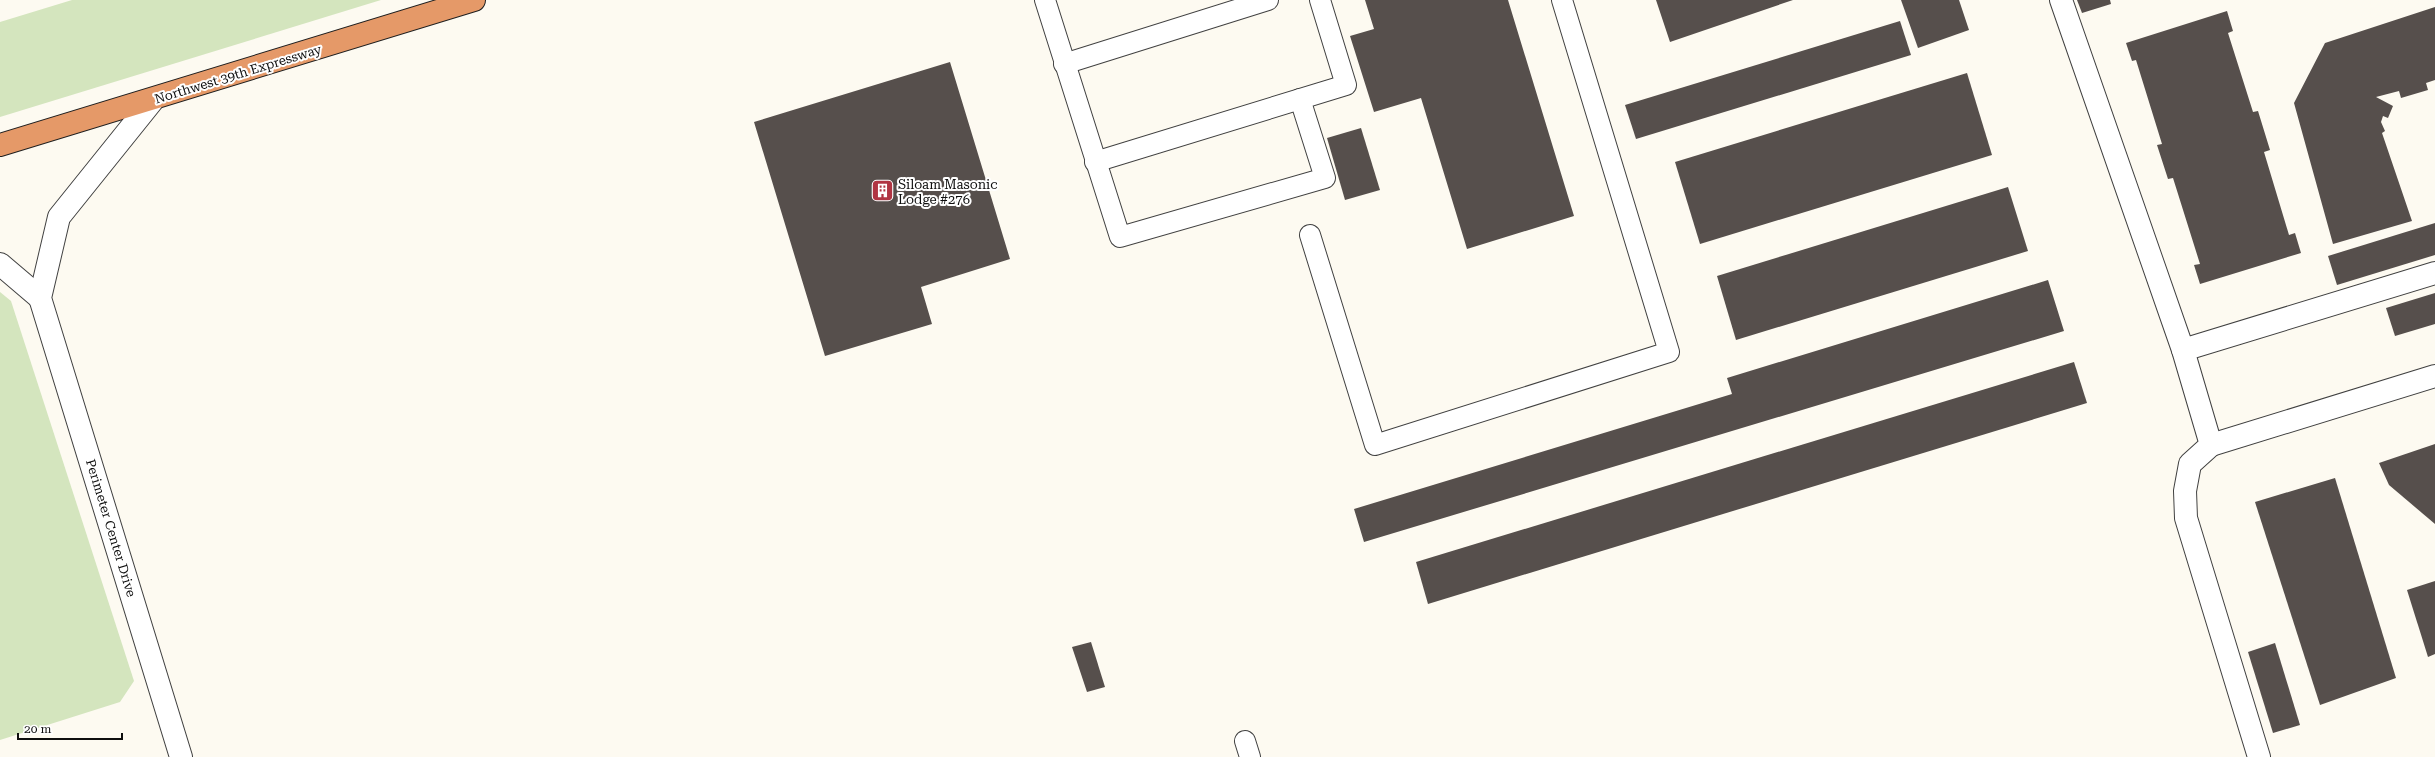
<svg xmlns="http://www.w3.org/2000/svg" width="2435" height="757" font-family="'Roboto Serif',serif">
<rect width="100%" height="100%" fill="#fdfaf1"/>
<!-- green -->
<g fill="#d4e5be">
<polygon points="72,0 381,0 0,117 0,22"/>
<polygon points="0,292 11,301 134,681 120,702 0,740"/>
</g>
<!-- building -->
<g fill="#564f4c">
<polygon points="1365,0 1508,0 1574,216 1467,249 1421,98 1374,112 1350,36 1374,29"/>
<polygon points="1656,0 1793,0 1670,42"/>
<polygon points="1901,0 1959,0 1969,30 1918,48"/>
<polygon points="2077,0 2110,0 2111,4 2082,13"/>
<polygon points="2435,7 2435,80 2426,83 2428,90 2401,98 2399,91 2376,97 2393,106 2388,118 2383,116 2381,122 2385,131 2382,133 2412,221 2333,244 2294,103 2325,43"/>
<polygon points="2227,11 2233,31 2228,33 2253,112 2258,111 2270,150 2264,152 2289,235 2295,233 2301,253 2200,284 2194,265 2200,264 2173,178 2168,179 2157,145 2162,144 2136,60 2132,61 2126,43"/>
<polygon points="1900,21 1911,55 1636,139 1625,105"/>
<polygon points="950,62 1010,259 921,287 932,324 825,356 754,122"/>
<polygon points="1967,73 1992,155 1700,244 1675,162"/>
<polygon points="1361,128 1380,190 1345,200 1327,138"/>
<polygon points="2008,187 2028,251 1736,340 1717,276"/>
<polygon points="2435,223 2435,255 2337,285 2328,256"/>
<polygon points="2048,280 2064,331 1364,542 1354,509 1732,394 1727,378"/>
<polygon points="2435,293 2435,324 2395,336 2386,308"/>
<polygon points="2074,362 2087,403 1428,604 1416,562"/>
<polygon points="2435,444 2435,524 2389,485 2379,463"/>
<polygon points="2335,478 2396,678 2320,705 2255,502"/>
<polygon points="2435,581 2435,654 2428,657 2407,590"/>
<polygon points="1091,642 1105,687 1087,692 1072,647"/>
<polygon points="2275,643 2300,725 2273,733 2248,652"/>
</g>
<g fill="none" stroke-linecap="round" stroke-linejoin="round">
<defs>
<g id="lane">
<polyline points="1045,0 1120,237 1325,178 1300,99"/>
<polyline points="1064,64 1268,0"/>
<polyline points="1095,162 1346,85 1320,0"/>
<polyline points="1310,235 1375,445 1669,352 1562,0"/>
<polyline points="1245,741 1250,757"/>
</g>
<g id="street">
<polyline points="2061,0 2183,350 2211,445 2190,464 2185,491 2186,518 2259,757"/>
<polyline points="153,100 59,217 40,298 181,757"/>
<polyline points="0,264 40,298"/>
<polyline points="2183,350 2435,273"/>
<polyline points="2211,445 2435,376"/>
</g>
<polyline id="highway" points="0,145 474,0"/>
</defs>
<!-- lane casing -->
<use href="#lane" stroke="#414141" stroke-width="22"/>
<!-- street casing -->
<use href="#street" stroke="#414141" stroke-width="24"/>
<!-- highway casing -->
<use href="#highway" stroke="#1f1f1f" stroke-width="24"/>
<!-- lane -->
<use href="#lane" stroke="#fff" stroke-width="20"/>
<!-- street -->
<use href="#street" stroke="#fff" stroke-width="22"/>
<!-- highway -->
<use href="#highway" stroke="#e59968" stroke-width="22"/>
</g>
<!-- icons -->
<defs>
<symbol id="building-square" viewBox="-11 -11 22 22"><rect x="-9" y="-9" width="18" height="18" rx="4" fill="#b03543" stroke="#fff"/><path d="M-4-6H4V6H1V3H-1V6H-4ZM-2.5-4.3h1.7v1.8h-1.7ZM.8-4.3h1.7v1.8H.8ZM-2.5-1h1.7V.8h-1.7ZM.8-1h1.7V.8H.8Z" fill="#fff"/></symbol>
</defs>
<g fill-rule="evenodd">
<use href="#building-square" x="870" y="178" width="25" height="25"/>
</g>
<g text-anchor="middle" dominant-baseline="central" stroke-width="4" stroke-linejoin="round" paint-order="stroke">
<!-- street labels -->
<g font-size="13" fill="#0e0e0e" stroke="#fff">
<text transform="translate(238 74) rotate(-17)">Northwest 39th Expressway</text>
<text transform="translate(111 528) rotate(73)">Perimeter Center Drive</text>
</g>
<!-- poi labels -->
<g font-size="13" fill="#0e0e0e" stroke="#fff" text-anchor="start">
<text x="898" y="184">Siloam Masonic<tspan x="898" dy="15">Lodge #276</tspan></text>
</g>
</g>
<!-- scale -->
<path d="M18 733v6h104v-6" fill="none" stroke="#0e0e0e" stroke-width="2"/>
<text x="24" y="733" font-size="12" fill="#0e0e0e" stroke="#ffffff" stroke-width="3" paint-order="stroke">20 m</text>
</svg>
